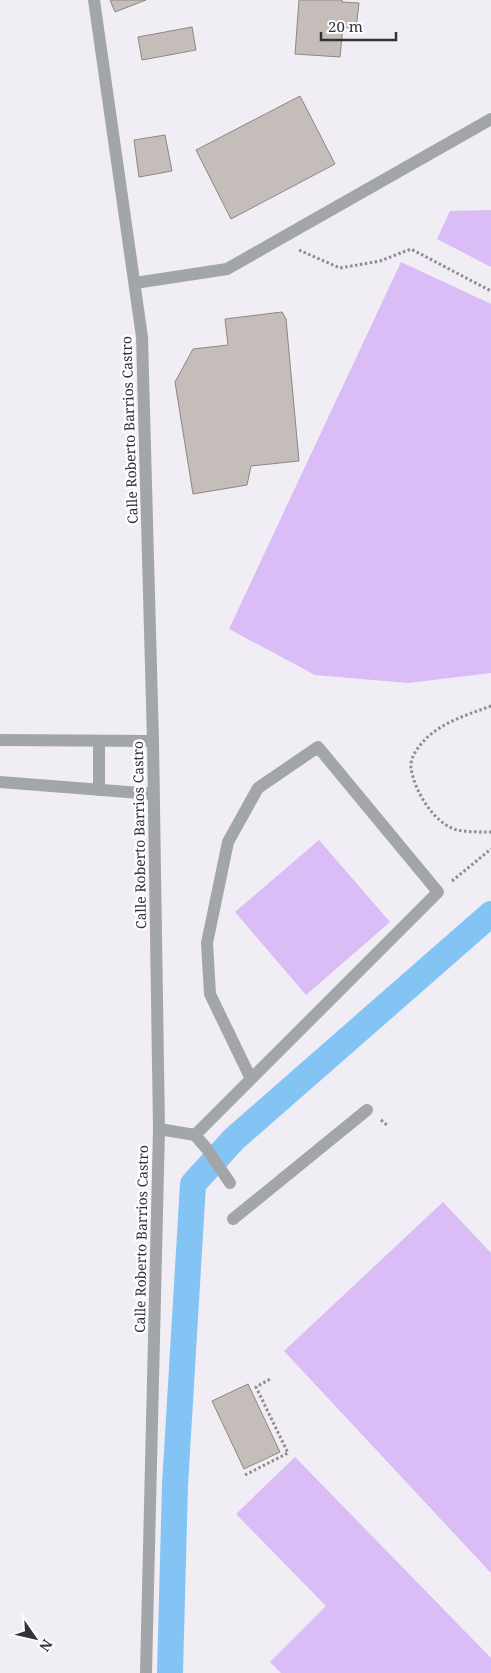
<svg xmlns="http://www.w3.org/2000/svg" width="491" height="1673" font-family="'Noto Serif',serif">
<rect width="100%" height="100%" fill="#f1edf4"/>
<!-- green -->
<g fill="#dabcf6">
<polygon points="491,210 491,267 437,239 450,211"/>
<polygon points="401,262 491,304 491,673 408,683 315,675 229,629"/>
<polygon points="319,840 390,922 306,995 235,912"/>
<polygon points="443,1202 491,1253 491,1573 284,1351"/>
<polygon points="295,1457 491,1658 491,1673 281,1673 270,1662 326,1606 236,1514"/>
</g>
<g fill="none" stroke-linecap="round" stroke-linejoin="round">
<!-- canal -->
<polyline stroke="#84c4f5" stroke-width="26" points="170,1673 175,1485 193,1184 234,1139 491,914"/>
</g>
<!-- building -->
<g fill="#c4bdb9" stroke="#8d8783">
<polygon points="110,0 146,0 115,12"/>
<polygon points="299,0 342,0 342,2 359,3 356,29 343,27 340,57 295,54"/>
<polygon points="192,27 196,50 142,60 138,37"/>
<polygon points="300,96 335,164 231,219 196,150"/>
<polygon points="165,135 172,171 139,177 134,140"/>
<polygon points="282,312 286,319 299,461 251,466 247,485 193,494 175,382 193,349 228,345 225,319"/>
<polygon points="248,1384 280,1452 244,1469 212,1401"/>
</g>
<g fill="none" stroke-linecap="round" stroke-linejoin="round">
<!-- path -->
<g stroke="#8f8d91" stroke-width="3" stroke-dasharray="2.5 2.5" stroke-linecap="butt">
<polyline points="299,250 340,268 380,261 411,249 491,291"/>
<path d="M491,706C467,715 438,723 421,744C416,750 410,759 411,768C414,790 434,824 457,830C467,832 480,832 491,832"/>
<polyline points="452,881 491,849"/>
<polyline points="381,1120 388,1126"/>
<polyline points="245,1475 288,1453 256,1387 272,1378"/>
</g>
<!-- lane -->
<g stroke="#a3a6a8" stroke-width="12">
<polyline points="135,283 227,269 491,119"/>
<polyline points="159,1129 195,1135 438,892 318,747 258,788 228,842 207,943 210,994 251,1079"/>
<polyline points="195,1135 207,1149 230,1183"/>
<polyline points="233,1219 367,1110"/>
</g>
<!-- street -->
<g stroke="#a3a6a8" stroke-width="12">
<polyline points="94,0 142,337 153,741 159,1129 146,1673"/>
<polyline points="0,740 153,741"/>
<polyline points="99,741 99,790"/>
<polyline points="0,782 153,794"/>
</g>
</g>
<g text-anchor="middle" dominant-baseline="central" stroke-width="5" stroke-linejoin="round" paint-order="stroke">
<!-- street labels -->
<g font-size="14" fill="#333234" stroke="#fdfcff">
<text transform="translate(129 430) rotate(-92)">Calle Roberto Barrios Castro</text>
<text transform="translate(139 835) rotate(-91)">Calle Roberto Barrios Castro</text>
<text transform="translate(141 1239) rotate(-89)">Calle Roberto Barrios Castro</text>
</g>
</g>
<!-- north arrow -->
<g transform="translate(35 1638) rotate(124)" stroke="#fdfcff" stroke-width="4" paint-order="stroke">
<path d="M0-4L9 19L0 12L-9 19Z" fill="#333234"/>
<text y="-8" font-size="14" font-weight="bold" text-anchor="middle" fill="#333234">N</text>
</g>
<!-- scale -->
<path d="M321 32v8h75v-8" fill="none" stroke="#333234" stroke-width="2.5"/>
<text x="328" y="32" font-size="15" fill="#333234" stroke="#fdfcff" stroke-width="4" paint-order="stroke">20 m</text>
</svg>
